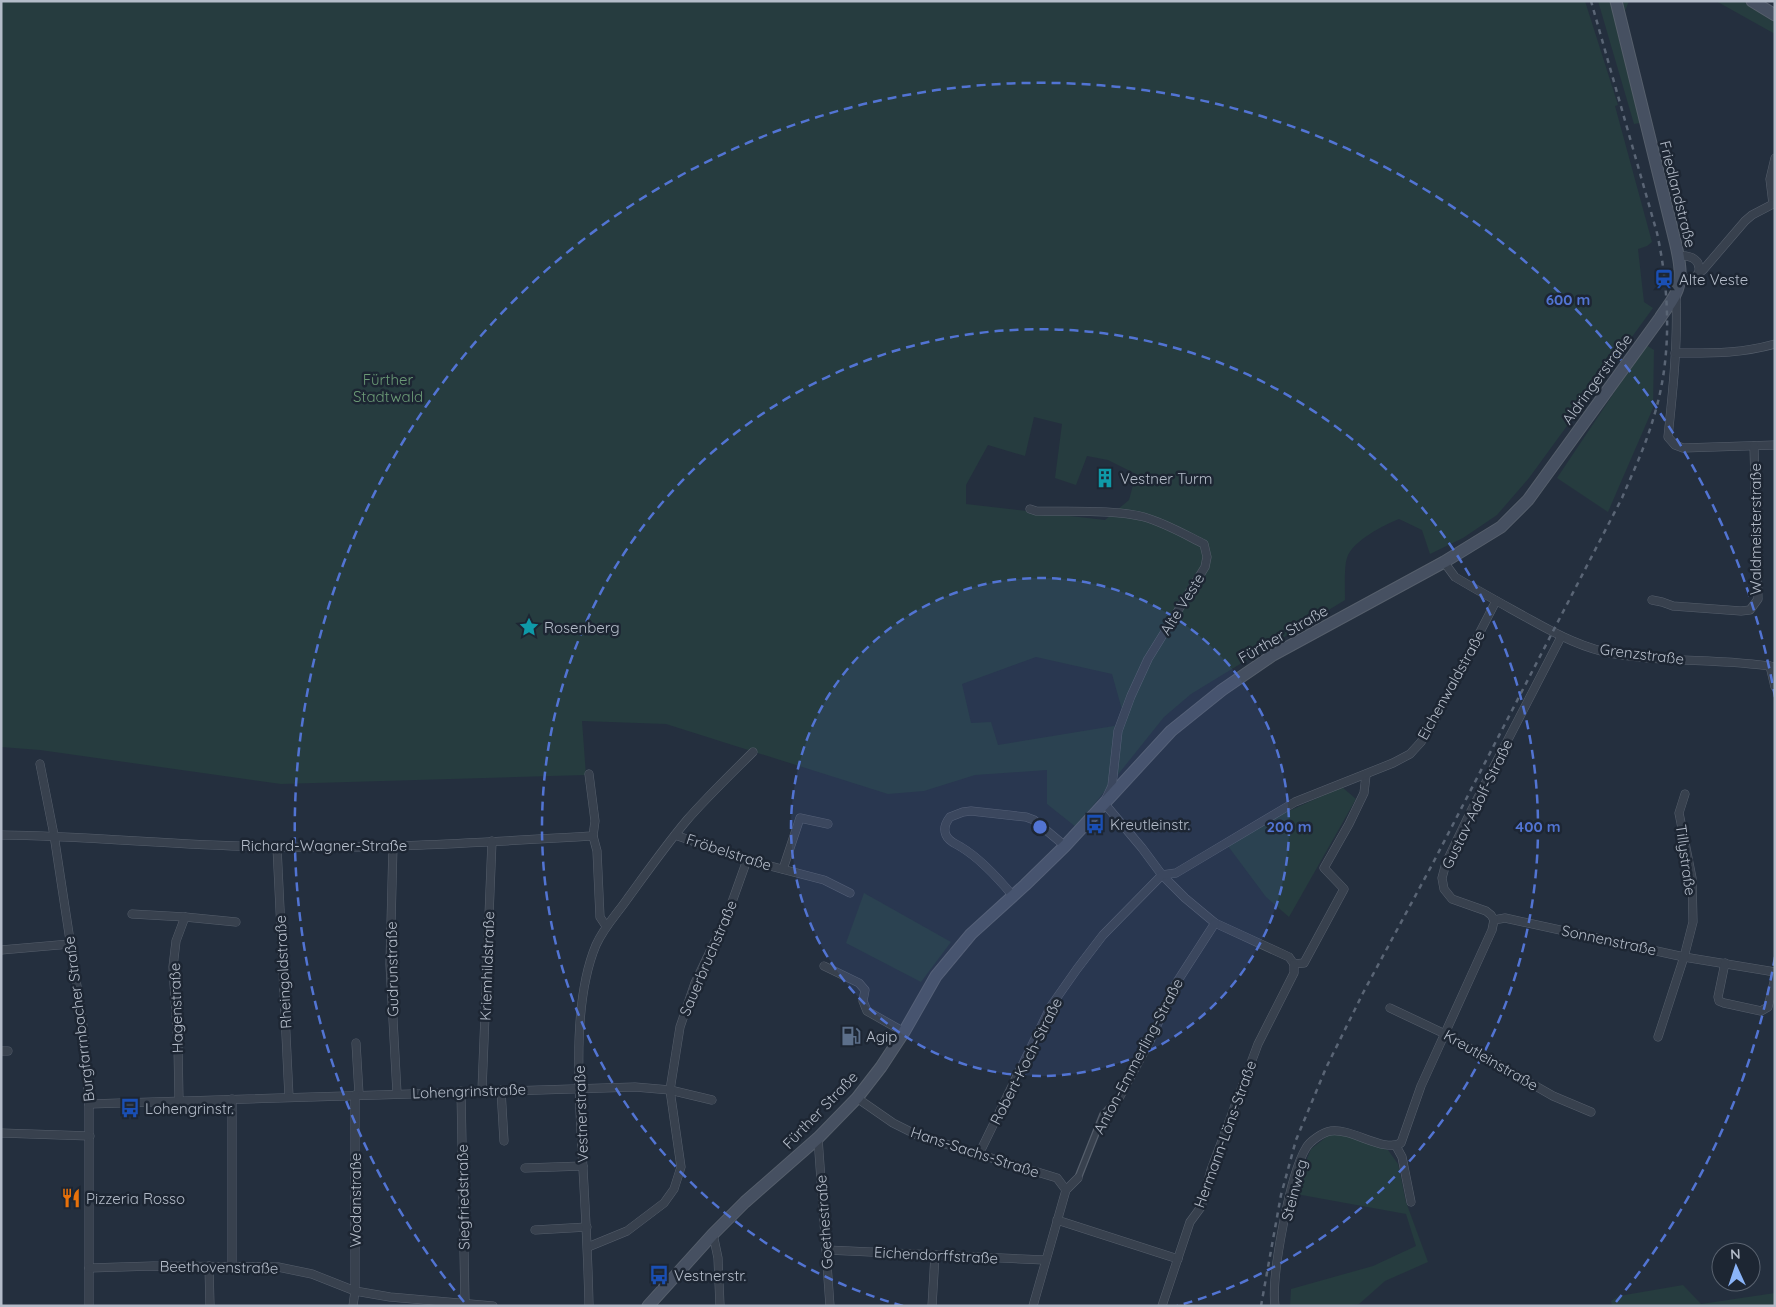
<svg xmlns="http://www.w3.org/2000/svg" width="1776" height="1307" font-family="Quicksand,sans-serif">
<rect width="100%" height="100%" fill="#242f3e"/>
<!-- green -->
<g fill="#263c3f" fill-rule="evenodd">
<path d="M1,1H1585L1618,105L1615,106L1652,242L1647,246L1638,249L1644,302L1653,308L1529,478L1497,515L1463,538L1430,554L1422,530L1399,519C1384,525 1352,541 1347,558C1344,566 1345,590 1345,600L1191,694L1164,717L1076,827L1047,804V770L975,775L924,791L888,794L666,724L582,721L586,775L281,784L40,750L1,747ZM1034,417L1062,424L1055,478L1076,485L1087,456L1108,460L1136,474L1129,500L1105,520L966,504V485L988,445L1025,456ZM1036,657L1112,674L1126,724L998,745L991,722L971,723L962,684Z"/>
<polygon points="1598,1 1629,1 1617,31 1640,123 1634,124"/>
<polygon points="1716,1 1743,1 1775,20 1775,34"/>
<polygon points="1646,345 1654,350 1653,408 1608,512 1557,478"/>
<polygon points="1342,787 1356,799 1289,917 1266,897 1228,846 1269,820"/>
<polygon points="864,893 951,942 921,982 846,943"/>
<polygon points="1329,1135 1343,1135 1388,1150 1398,1164 1406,1202 1428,1262 1385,1281 1359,1304 1346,1306 1290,1306 1291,1289 1373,1266 1416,1246 1406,1214 1296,1194 1300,1176 1311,1149"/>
<polygon points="1683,1285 1701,1304 1775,1293 1775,1306 1612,1306 1611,1301 1619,1296"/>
</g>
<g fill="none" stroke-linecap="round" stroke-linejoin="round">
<defs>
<polyline id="pedestrian" points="1078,1178 1103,1115 1119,1098"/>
<g id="minor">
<polyline points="1773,204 1770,179 1775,158"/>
<path d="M1678,256C1691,255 1703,260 1698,275"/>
<polyline points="1680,280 1693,278 1703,270 1745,221 1752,215 1775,203"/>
<path d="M1676,295C1678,342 1673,390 1668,437L1675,445L1683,448L1775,445"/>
<path d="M1675,353C1712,353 1738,354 1775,344"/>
<path d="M1030,509L1036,511C1067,512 1114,509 1144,517C1165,523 1184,534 1204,544L1207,557L1205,567L1148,659L1131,696L1118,731L1112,786L1104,803L1142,848L1162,875L1185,898L1215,923L1289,957L1294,964L1304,963L1344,889L1324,868L1349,824L1364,793L1366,775"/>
<path d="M1444,562L1455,577C1480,592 1506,606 1531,620C1558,635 1585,649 1615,654C1668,663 1722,658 1775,667"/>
<polyline points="1652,600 1662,602 1673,606 1741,611 1750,610 1758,599 1754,446"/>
<polyline points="1770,666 1775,687"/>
<polyline points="40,764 54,835 83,1026 89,1104 89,1306"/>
<polyline points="589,774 595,821 593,836 597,851 600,917 606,926"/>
<path d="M1,835C92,836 183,846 274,847C381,849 487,842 593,836"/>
<polyline points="675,835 747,860 824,880 850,893"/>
<polyline points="393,845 390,964 397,1093"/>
<polyline points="277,847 289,1097"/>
<polyline points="783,869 800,818 828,824"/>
<path d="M1013,896C998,878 981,859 961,847C955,843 949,842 946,835C943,828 946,822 950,817L963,812L971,811L1026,817L1034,820L1065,846"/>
<polyline points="132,914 185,917 236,922"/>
<polyline points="1494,920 1505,918 1684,957 1775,972"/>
<polyline points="1,950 70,944"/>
<polyline points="1725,963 1718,997 1719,1001 1724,1003 1761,1011 1768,1007 1775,978"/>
<polyline points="824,966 859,983 865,990 863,1001 867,1011 904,1032"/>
<polyline points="1390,1008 1445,1034 1553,1096 1591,1112"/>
<polyline points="1658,1037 1684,957 1693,922 1692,878 1679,813 1685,794"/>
<polyline points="356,1043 359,1094"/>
<polyline points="1,1051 8,1051"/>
<polyline points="482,1090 492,841"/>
<polyline points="501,1090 504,1141"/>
<polyline points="461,1091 465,1303"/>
<polyline points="857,1098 893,1123 919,1136 1057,1178 1066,1190"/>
<polyline points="1119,1098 1151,1039 1175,985 1215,923"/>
<polyline points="179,1101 178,1045 173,967 176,941 185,917"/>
<polyline points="89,1104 635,1087 670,1090 712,1100"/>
<polyline points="1,1133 90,1136"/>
<polyline points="818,1138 830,1306"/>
<polyline points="1396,1146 1402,1157 1411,1202"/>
<polyline points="979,1154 1051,1006 1077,969 1103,935 1162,875 1176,873 1295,802 1393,763 1410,754 1421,742 1431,727 1496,601"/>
<polyline points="525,1168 583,1166"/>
<polyline points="1057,1220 1178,1259"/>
<polyline points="535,1230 587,1227"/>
<polyline points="713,1234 718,1258 720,1306"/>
<polyline points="588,1247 627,1231 664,1203 674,1189 681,1167 670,1090 680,1027 695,983 727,916 747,860"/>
<polyline points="827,1250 1045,1260"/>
<polyline points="209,1266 210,1306"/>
<polyline points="232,1266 232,1099"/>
<polyline points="89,1268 153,1266 278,1267 312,1274 355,1291 390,1297 493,1306"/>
<polyline points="353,1306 355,1291 355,1095"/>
<path d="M589,1306C588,1254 585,1203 582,1151C579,1089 572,1002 596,945C604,927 617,914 628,898C647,872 666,845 687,820C708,796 731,774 753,752"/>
<polyline points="932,1306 935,1255"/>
<polyline points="1033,1306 1066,1190 1078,1178"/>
<polyline points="1162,1306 1190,1222 1201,1207 1211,1170 1258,1044 1294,973 1294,964"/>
<path d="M1275,1306C1271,1276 1290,1174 1306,1148C1310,1141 1323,1132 1331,1131C1352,1128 1384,1153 1401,1143L1421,1086L1492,930L1494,920L1491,915L1486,911L1452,899L1444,889L1442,878L1446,863L1470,813L1561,637"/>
</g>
<g id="secondary">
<polyline points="1752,1 1775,15"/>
<path d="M648,1306L713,1234L745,1202L818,1138L857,1098L881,1067L904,1032L936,976L971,934L1025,885L1065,846L1171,731L1222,690L1273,655L1444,562L1501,527L1528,500L1660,318C1665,310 1671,303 1675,295C1684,278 1679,258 1675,241L1616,1"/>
</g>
</defs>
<!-- pedestrian casing -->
<use href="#pedestrian" stroke="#565f6c" stroke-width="8"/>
<!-- minor casing -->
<use href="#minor" stroke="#565f6c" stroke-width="9"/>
<!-- secondary casing -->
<use href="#secondary" stroke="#565f6c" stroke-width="13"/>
<!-- pedestrian -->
<use href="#pedestrian" stroke="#38414e" stroke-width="5.5"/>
<!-- minor -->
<use href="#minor" stroke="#38414e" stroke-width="8"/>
<!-- secondary -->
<use href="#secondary" stroke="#465061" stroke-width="11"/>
<!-- rail -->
<path stroke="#5a6575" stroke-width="2.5" stroke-dasharray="5 5" stroke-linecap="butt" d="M1261,1306L1281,1195L1296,1140L1326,1068L1363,993L1433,863L1622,498C1633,472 1646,445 1654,416C1672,358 1670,293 1657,233L1591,1"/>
</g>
<!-- distance rings -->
<circle cx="1040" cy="827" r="249" fill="#5274d3" fill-opacity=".12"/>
<g fill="none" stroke="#5274d3" stroke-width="2.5" stroke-dasharray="9 6">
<circle cx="1040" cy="827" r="249"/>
<path d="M903 1306A498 498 0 1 1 1177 1306"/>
<path d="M1775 957A746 746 0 0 1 1616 1302M464 1302A746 746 0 1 1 1775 697"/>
</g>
<!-- icons -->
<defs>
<symbol id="station-bare" viewBox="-9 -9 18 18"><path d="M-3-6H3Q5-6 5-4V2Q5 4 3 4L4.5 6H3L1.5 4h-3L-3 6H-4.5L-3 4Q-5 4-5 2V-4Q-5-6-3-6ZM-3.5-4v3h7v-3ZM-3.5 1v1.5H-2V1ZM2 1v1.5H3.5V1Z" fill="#1a4fb4" stroke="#1d2633" stroke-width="2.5" paint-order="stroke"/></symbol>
<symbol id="building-bare" viewBox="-9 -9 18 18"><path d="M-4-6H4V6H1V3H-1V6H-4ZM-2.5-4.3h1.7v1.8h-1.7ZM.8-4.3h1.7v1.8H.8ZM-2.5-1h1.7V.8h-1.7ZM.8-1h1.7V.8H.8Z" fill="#0f9aa8" stroke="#1d2633" stroke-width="2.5" paint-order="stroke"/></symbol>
<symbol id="sight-bare" viewBox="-9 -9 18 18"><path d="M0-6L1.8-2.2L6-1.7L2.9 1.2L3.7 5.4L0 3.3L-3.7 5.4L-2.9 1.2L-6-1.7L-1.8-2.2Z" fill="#0f9aa8" stroke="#1d2633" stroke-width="2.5" paint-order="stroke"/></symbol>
<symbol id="bus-bare" viewBox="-9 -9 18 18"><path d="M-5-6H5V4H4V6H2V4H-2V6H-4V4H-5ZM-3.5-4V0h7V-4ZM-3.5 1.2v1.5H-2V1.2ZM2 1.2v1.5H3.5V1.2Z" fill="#1a4fb4" stroke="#1d2633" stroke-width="2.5" paint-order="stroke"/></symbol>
<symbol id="fuel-bare" viewBox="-9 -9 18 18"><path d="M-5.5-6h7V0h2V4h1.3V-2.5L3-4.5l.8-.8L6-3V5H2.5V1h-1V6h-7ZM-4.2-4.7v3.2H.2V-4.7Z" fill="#5c6f8a" stroke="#1d2633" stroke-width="2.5" paint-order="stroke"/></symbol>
<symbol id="restaurant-bare" viewBox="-9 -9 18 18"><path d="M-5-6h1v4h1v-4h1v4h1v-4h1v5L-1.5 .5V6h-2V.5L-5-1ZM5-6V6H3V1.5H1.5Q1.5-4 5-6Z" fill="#e8710a" stroke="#1d2633" stroke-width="2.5" paint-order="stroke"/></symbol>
</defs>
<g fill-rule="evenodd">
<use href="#station-bare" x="1650" y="265" width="28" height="28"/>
<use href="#building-bare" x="1091" y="464" width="28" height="28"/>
<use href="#sight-bare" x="515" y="613" width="28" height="28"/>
<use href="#bus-bare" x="1081" y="810" width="28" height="28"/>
<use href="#fuel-bare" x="837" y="1022" width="28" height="28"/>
<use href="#bus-bare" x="116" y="1094" width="28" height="28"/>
<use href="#restaurant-bare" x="57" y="1184" width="28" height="28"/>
<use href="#bus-bare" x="645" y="1261" width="28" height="28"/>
</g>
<g text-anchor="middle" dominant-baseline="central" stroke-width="5" stroke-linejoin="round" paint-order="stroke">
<!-- street labels -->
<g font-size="15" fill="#b4bcc9" stroke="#1d2633">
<text transform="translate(1678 194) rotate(76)">Friedlandstraße</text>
<text transform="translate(1597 379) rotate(-54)">Aldringerstraße</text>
<text transform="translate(1755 529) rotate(-90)">Waldmeisterstraße</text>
<text transform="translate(1182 604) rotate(-58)">Alte Veste</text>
<text transform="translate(1283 634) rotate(-30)">Fürther Straße</text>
<text transform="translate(1642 654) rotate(7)">Grenzstraße</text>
<text transform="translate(1451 685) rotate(-61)">Eichenwaldstraße</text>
<text transform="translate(1477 804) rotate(-64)">Gustav-Adolf-Straße</text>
<text x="324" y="845">Richard-Wagner-Straße</text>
<text transform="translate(729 852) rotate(18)">Fröbelstraße</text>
<text transform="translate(1686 860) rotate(82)">Tillystraße</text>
<text transform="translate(1609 940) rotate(12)">Sonnenstraße</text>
<text transform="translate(708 958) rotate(-67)">Sauerbruchstraße</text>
<text transform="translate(487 966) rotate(-88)">Kriemhildstraße</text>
<text transform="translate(392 969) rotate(-91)">Gudrunstraße</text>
<text transform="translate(283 972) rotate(-93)">Rheingoldstraße</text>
<text transform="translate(176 1008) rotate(-92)">Hagenstraße</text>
<text transform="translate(79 1019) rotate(-97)">Burgfarrnbacher Straße</text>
<text transform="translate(1138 1056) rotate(-62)">Anton-Emmerling-Straße</text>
<text transform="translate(1491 1060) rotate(30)">Kreutleinstraße</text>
<text transform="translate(1026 1061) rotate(-63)">Robert-Koch-Straße</text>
<text transform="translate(469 1091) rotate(-2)">Lohengrinstraße</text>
<text transform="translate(820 1110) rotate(-46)">Fürther Straße</text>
<text transform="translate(581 1114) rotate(-92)">Vestnerstraße</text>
<text transform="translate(1225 1134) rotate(-70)">Hermann-Löns-Straße</text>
<text transform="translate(975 1152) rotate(18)">Hans-Sachs-Straße</text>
<text transform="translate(1294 1190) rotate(-75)">Steinweg</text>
<text transform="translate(463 1197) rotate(-91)">Siegfriedstraße</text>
<text transform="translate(355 1200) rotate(-90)">Wodanstraße</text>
<text transform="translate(824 1222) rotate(-94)">Goethestraße</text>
<text transform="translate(936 1255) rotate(3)">Eichendorffstraße</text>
<text transform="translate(219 1267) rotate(1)">Beethovenstraße</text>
</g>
<!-- poi labels -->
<g font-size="15" fill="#b4bcc9" stroke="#1d2633" text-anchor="start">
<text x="1679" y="279">Alte Veste</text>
<text x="1120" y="478">Vestner Turm</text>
<text x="544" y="627">Rosenberg</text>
<text x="1110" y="824">Kreutleinstr.</text>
<text x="866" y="1036">Agip</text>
<text x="145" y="1108">Lohengrinstr.</text>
<text x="86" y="1198">Pizzeria Rosso</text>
<text x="674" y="1275">Vestnerstr.</text>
</g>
<!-- park labels -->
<g font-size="15" fill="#6b9a76" stroke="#1d2633">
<text x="388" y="379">Fürther<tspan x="388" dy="17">Stadtwald</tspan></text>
</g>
</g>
<circle cx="1040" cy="827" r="8" fill="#5274d3" stroke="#1d2633" stroke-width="2.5"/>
<g font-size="15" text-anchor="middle" font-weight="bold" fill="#5274d3" stroke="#1d2633" stroke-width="5" stroke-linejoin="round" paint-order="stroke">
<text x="1568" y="305">600 m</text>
<text x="1289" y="832">200 m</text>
<text x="1538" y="832">400 m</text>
</g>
<!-- border -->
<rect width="1776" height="1307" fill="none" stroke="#b4bcc9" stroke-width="5"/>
<!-- north arrow -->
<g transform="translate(1736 1267) rotate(357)"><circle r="24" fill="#1d2633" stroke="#59626f"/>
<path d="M0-4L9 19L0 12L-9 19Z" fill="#8ab4f8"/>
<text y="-8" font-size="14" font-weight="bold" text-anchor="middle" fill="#b4bcc9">N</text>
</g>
</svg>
